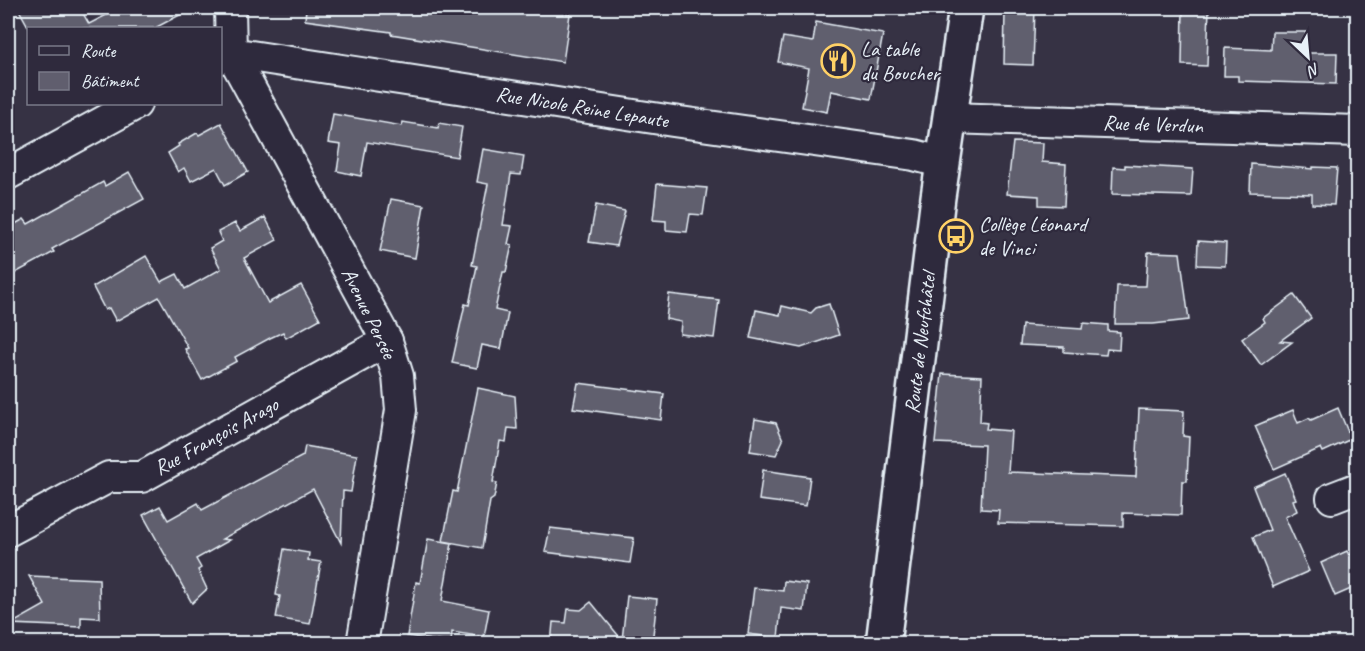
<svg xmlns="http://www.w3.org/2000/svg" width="1365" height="651" font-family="Caveat,sans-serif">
<rect width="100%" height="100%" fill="#363244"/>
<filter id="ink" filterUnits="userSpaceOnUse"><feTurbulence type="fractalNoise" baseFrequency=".0167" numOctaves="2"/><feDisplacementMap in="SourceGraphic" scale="12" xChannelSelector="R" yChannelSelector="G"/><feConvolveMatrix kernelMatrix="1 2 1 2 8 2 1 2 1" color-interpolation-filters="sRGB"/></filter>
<g filter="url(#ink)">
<!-- building -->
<g fill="#605e6e" stroke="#e8f1f8" stroke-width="1.5">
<polygon points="18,8 80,8 89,24 120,8 193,8 155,28 29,28"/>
<polygon points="306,8 535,8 570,14 563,62 391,34 391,32 305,20"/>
<polygon points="1009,8 1035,8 1033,65 1004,64 1005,11 1009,11"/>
<polygon points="1183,8 1209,8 1207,66 1182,65"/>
<polygon points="816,22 883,34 871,99 831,91 827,112 802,107 809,68 778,62 783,37 813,42"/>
<polygon points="1272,32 1306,32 1305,53 1337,53 1336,84 1238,81 1238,76 1224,76 1225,48 1271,50"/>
<polygon points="333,114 402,126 403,122 438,128 439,123 462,127 457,157 367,142 361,176 337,171 341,145 328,143"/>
<polygon points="221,123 248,172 225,185 216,168 191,181 184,168 178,172 168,153 179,146 178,144 197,133 199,135"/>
<polygon points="1013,142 1043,143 1042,162 1066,164 1064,206 1039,205 1039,196 1007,194"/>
<polygon points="483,149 524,156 521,175 511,174 503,225 512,226 508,244 512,245 506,272 503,272 495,310 508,313 501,349 482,345 477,368 452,363 465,304 469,305 477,266 472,265 488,184 477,182"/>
<polygon points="1251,164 1313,169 1313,167 1337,168 1334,205 1312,204 1312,194 1250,192"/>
<polygon points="1125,165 1193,169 1191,196 1112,194 1113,167 1125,168"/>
<polygon points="129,172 144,199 52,249 54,252 8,277 8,228 24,219 28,224 103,182 105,186"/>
<polygon points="657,184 707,188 703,215 690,214 687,232 666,230 666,221 653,220"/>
<polygon points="391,199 424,205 415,258 380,251"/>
<polygon points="596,205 625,211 616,246 589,242"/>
<polygon points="265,217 277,240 244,258 268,303 301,285 320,319 286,338 283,332 270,338 235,357 237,361 202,380 185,349 188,348 159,297 116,321 109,308 105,310 93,287 146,256 161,282 177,274 185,289 221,269 210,248 222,241 218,232 235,223 240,231"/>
<polygon points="1198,241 1226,243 1225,266 1197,265"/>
<polygon points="1148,252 1180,253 1189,320 1153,324 1115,324 1117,286 1146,286"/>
<polygon points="669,294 719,300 714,338 680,334 681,322 666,319"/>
<polygon points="1294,295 1311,318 1280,341 1292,342 1261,365 1242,339 1265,322 1263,318"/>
<polygon points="829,304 839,335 801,348 750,338 756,310 780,315 782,306 811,313 816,308"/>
<polygon points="1083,323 1108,325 1108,331 1120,332 1119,350 1107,349 1106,355 1064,352 1064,347 1020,345 1022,325 1082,329"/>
<polygon points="942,374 982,376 980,422 987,423 986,429 1011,431 1008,472 1136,477 1139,409 1184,411 1183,436 1189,437 1187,481 1182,481 1181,515 1123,513 1123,526 998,523 999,510 981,509 984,445 935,443"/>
<polygon points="578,383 664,394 661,420 573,408"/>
<polygon points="478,388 515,396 517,429 508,428 506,442 500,441 493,482 497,483 494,498 490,501 482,548 443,541 453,491 457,492"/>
<polygon points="1338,408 1351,439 1323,452 1321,448 1274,469 1255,426 1293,410 1298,423 1309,418 1311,420"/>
<polygon points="755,419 776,423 783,440 776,455 750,451"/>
<polygon points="305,446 357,455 351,492 343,491 341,543 313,489 222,539 230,540 196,559 201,568 198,570 207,589 192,603 143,515 160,506 168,520 198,503 202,510 303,456"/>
<polygon points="763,470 810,477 806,506 759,500"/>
<polygon points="1285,473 1296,499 1293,500 1297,511 1285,517 1309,571 1273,587 1253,537 1270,530 1253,487"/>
<polygon points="550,528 634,538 630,563 545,552"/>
<polygon points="428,539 452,543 442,601 489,610 484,637 452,632 451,643 407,636 416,582 420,583"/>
<polygon points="284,549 309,553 308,560 321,562 310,624 276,618 280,596 276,595"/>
<polygon points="1347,551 1349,555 1358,552 1358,586 1335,596 1321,563"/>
<polygon points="29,576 99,579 100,618 81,617 81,627 11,624 45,605"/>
<polygon points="784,581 807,584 804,611 781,608 778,638 748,634 754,588 783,591"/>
<polygon points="627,596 657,599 652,644 603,640 603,644 551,644 553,622 566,623 568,609 581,610 591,602 622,640"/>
</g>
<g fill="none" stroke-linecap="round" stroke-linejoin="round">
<defs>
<g id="street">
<polyline points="230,8 231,53 387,341 398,376 401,410 362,644"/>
<polyline points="220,58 231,53 673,121 914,155 944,163"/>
<polyline points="949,118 1358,131"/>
<polyline points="8,174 136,104"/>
<polyline points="1332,498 1358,488"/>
<polyline points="8,531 109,477 142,477 387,341"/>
</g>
<polyline id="secondary" points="883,644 938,197 966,8"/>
</defs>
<!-- street casing -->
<use href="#street" stroke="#e8f1f8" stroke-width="34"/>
<!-- secondary casing -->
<use href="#secondary" stroke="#e8f1f8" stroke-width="38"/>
<!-- street -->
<use href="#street" stroke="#2f2a3d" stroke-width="30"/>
<!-- secondary -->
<use href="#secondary" stroke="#2f2a3d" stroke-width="33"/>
</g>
</g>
<!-- icons -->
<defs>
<symbol id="restaurant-ring" viewBox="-11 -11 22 22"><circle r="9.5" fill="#2f2a3d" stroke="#ffd166" stroke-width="1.5"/><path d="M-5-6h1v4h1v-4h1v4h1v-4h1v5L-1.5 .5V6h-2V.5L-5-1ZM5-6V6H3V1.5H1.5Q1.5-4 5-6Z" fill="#ffd166"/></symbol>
<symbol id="bus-ring" viewBox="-11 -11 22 22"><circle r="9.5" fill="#2f2a3d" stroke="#ffd166" stroke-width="1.5"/><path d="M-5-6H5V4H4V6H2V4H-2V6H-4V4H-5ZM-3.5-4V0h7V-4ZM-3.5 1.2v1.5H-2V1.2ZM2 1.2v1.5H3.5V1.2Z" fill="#ffd166"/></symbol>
</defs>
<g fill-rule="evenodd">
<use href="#restaurant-ring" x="819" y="42" width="38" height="38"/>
<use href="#bus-ring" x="937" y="217" width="38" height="38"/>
</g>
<g text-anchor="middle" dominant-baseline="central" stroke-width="4.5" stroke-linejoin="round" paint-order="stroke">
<!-- poi labels -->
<g font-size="21" fill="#e8f1f8" stroke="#2f2a3d" text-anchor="start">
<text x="861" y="49">La table<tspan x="861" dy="24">du Boucher</tspan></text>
<text x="979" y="224">Collège Léonard<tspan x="979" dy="24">de Vinci</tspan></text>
</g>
<!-- street labels -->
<g font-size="21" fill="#e8f1f8" stroke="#2f2a3d">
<text transform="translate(582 107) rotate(9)">Rue Nicole Reine Lepaute</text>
<text transform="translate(1153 124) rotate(2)">Rue de Verdun</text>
<text transform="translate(369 313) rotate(64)">Avenue Persée</text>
<text transform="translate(920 343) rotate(-83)">Route de Neufchâtel</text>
<text transform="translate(216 436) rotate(-29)">Rue François Arago</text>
</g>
</g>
<!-- margin -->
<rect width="1365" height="651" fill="none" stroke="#2f2a3d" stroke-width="30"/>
<rect x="15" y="15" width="1335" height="621" fill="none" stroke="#e8f1f8" stroke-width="2" filter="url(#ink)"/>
<!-- legend -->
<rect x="27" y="27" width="195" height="78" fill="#2f2a3d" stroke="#797a88" stroke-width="1.5"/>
<rect x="39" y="46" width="30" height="9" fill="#2f2a3d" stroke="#797a88" stroke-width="1.5"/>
<text x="81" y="57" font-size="18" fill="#e8f1f8">Route</text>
<rect x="39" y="72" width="30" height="18" fill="#605e6e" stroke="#797a88" stroke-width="1.5"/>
<text x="81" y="87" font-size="18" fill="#e8f1f8">Bâtiment</text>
<!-- north arrow -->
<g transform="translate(1308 57) rotate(154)" stroke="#2f2a3d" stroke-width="4.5" paint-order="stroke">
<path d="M0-4.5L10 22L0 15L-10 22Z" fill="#e8f1f8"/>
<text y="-9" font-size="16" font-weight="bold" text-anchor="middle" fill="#e8f1f8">N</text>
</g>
</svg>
